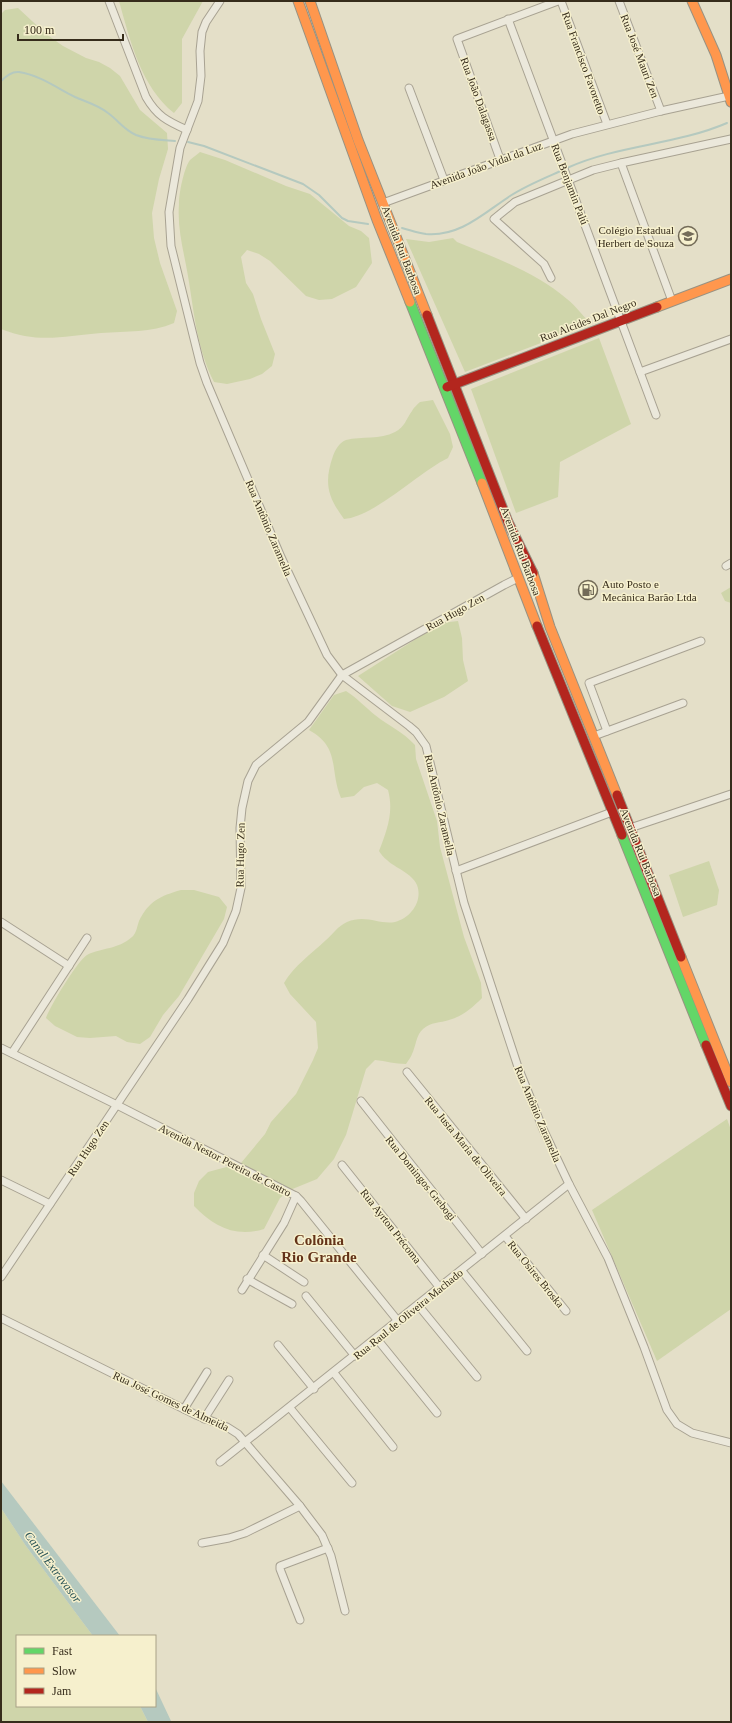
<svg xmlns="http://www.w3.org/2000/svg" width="732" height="1723" font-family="Georgia,serif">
<rect width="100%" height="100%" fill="#e4dfc8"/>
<!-- green -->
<g fill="#cfd5aa">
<path d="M119,1H203L182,39V103L174,113C141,87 130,40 119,1Z"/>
<path d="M18,8L46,34L63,46L86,58L99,62L110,68L120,76L140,110L167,133L168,149L159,179L152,213L154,238L160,263L177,311L174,323C151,333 127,331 101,333C63,336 39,344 1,329V14L5,10Z"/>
<path d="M200,152L225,160L286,186L310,194L349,226L361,231L369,238L372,263L356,287L332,299L319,300L306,296L270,261L259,254L247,250L241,257L246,283L253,294L261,319L275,354L272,366L262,374L250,379L227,384L214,382C197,349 194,312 188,276C184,252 177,229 179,204C179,193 184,168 190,160C193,157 197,155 200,152Z"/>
<path d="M453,238L457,242C496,258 535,272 567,299C576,306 583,316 591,324L465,372L406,239L429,242Z"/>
<polygon points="599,338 631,424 560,462 558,497 516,513 471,389"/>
<path d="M433,400L450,434L453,447L448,458C419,472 374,517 344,519C327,496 324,482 333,456C335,450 340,442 346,440C362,436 380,440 395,432C405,427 406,419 412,411C414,407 417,405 420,402Z"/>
<polygon points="731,587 731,603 725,601 721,593"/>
<polygon points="458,621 462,638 463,660 468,681 444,697 410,712 392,706 358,676 441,623"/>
<path d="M346,691C357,698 365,707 375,715C390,727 402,731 415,745L416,759L437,821L440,847L464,937L481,983L482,998C472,1008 463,1016 449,1020C440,1023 431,1022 423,1029C416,1035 416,1046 412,1054C411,1057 408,1061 406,1064C395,1064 386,1061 375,1060L366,1069L346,1135L334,1159L317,1179L290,1190L280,1198L264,1229C235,1238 213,1226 194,1206V1193L199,1181L208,1172L241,1163L265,1134L271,1122L296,1094L313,1060L318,1048L316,1022L290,994L284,983C294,966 311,954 326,940C333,934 338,926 347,922C366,914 379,925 395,922C411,918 423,901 417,885C412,873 395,868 387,860C384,858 381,854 379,851C387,830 394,812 388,790L377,783L364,787L354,796L341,798C329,769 341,748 309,730L334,695Z"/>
<polygon points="709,861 719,890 717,905 683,917 669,875"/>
<path d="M181,890H194L219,897L227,907L224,919L179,996L163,1015L150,1037L140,1044L127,1042L116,1036L90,1038L77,1037L55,1026L46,1018C49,1008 78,960 87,955C103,947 117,950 132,937C136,934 137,927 139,921C149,901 160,896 181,890Z"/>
<polygon points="727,1119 731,1130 731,1309 657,1361 592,1210"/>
<polygon points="1,1508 26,1546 93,1636 17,1636 17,1706 140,1706 148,1722 1,1722"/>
</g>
<!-- water -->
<g fill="#b5c9bf">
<polygon points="1,1481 120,1636 93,1636 26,1546 1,1508"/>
<polygon points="155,1687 171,1721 172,1722 148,1722 140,1706 155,1706"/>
</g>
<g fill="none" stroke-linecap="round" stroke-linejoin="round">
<!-- stream -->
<g stroke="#b5c9bf" stroke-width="2">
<path d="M1,81C6,76 12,71 19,72C39,75 57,88 75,97C86,102 98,105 108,113C119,121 123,129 136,135C149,140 163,140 175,141"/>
<polyline points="188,142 204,146 303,184 319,195 342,218 348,221 368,224"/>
<path d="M567,168C617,145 676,145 727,123"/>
<path d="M402,228C410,230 418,233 426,234C460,237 484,213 510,196C527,185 545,178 563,170"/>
</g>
<defs>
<g id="street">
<path d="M109,1L146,97C157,116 167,121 187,130"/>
<polyline points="220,1 206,22 202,32 200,51 201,76 198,101 180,148 169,212 171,246 200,363 207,383 281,557 327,655 342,675 409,726 416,732 426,746 464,903 518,1067 543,1129 569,1184 608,1258 644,1347 667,1410 677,1424 692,1433 731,1443"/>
<polyline points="561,1 607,124"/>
<polyline points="619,1 661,111"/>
<polyline points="508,19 656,415"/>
<polyline points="409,88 444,180"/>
<polyline points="500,159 457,39 558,1"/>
<polyline points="621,163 672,301"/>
<polyline points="383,203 572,134 661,111 729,96"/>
<polyline points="551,278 544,264 494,219 515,202 593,170 621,163 731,139"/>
<polyline points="640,372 731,339"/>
<polyline points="726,566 731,563"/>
<polyline points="607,731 589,683 701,641"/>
<polyline points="594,736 683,703"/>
<polyline points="630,828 731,794"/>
<polyline points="456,871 612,812"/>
<polyline points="1,922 69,966"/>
<polyline points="1,1048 117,1105 296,1196 301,1201 398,1321"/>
<polyline points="12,1053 87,938"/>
<polyline points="407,1072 526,1219"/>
<polyline points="361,1101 482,1254"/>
<polyline points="342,1165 440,1288"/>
<polyline points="1,1180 50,1204"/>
<polyline points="505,1236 566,1311"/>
<polyline points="263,1255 304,1282"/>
<polyline points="462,1271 527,1351"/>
<polyline points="1,1277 188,999 223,943 236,911 241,888 240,828 242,808 248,781 256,765 308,722 342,675 504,585 518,578"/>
<polyline points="247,1279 292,1304"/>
<polyline points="242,1290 284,1223 296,1196"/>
<polyline points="306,1296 355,1356"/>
<polyline points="418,1305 477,1377"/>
<polyline points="1,1318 196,1415 227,1427 238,1434 300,1506 322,1535 331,1556 345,1611"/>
<polyline points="377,1339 437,1413"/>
<polyline points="278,1345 314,1389"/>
<polyline points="334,1373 393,1447"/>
<polyline points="290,1408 352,1483"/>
<polyline points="184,1409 207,1372"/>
<polyline points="204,1419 229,1380"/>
<polyline points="220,1462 569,1184"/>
<polyline points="202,1543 229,1538 245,1533 300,1506"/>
<polyline points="300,1620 280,1569 280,1566 328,1548"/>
</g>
<g id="fast">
<polyline points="410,302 482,483"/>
<polyline points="622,835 706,1045"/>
</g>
<g id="slow">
<polyline points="298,1 377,220 410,302"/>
<polyline points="310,1 358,140 427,315"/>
<polyline points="692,1 716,55 731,102"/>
<polyline points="657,307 731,279"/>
<polyline points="482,483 537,626"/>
<polyline points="533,573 550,627 617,795"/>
<polyline points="681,957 731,1082"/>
</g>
<g id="jam">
<polyline points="427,315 508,522 533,573"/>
<polyline points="447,387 657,307"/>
<polyline points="537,626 622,835"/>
<polyline points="617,795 681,957"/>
<polyline points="706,1045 731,1106"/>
</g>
</defs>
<!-- street casing -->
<use href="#street" stroke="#a8a292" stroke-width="9"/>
<!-- fast casing -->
<use href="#fast" stroke="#989282" stroke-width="11"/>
<!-- slow casing -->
<use href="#slow" stroke="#989282" stroke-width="11"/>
<!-- jam casing -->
<use href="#jam" stroke="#989282" stroke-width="11"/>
<!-- street -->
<use href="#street" stroke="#ebe8db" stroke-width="7"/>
<!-- fast -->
<use href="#fast" stroke="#63d668" stroke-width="9"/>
<!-- slow -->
<use href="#slow" stroke="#ff974d" stroke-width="9"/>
<!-- jam -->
<use href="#jam" stroke="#b3261e" stroke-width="9"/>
</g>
<!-- icons -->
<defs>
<symbol id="school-ring" viewBox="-11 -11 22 22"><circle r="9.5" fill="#f6f0cd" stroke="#736b58" stroke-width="1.5"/><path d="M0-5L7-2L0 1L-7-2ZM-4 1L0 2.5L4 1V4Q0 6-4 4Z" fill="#736b58"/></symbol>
<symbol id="fuel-ring" viewBox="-11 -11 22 22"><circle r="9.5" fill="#f6f0cd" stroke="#736b58" stroke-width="1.5"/><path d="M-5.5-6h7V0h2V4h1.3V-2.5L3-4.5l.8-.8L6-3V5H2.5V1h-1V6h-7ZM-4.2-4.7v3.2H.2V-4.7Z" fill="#736b58"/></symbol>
</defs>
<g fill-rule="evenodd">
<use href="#school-ring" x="677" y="225" width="22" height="22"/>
<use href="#fuel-ring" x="577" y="579" width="22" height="22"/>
</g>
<g text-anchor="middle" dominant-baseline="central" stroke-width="3" stroke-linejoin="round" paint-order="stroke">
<!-- street labels -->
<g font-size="11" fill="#362c1b" stroke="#f6f0cd">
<text transform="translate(640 56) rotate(69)">Rua José Mauri Zen</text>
<text transform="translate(584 63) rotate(70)">Rua Francisco Favoretto</text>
<text transform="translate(479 99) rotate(70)">Rua João Dalagassa</text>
<text transform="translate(486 165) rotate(-20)">Avenida João Vidal da Luz</text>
<text transform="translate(570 184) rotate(69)">Rua Benjamin Palú</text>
<text transform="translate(402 250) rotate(69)">Avenida Rui Barbosa</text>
<text transform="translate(588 320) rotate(-21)">Rua Alcides Dal Negro</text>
<text transform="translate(269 528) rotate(67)">Rua Antônio Zaramella</text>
<text transform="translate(521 551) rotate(69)">Avenida Rui Barbosa</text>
<text transform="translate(455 612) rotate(-29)">Rua Hugo Zen</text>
<text transform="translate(440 805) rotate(77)">Rua Antônio Zaramella</text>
<text transform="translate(641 852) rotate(68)">Avenida Rui Barbosa</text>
<text transform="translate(240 855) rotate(-89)">Rua Hugo Zen</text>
<text transform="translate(538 1114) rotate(67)">Rua Antônio Zaramella</text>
<text transform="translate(466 1146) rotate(51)">Rua Justa Maria de Oliveira</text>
<text transform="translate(88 1148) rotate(-56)">Rua Hugo Zen</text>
<text transform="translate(225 1160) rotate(27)">Avenida Nestor Pereira de Castro</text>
<text transform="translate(421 1178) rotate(51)">Rua Domingos Grebogi</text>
<text transform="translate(391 1226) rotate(52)">Rua Ayrton Précoma</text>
<text transform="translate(536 1274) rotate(51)">Rua Osires Broska</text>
<text transform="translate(408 1314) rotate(-39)">Rua Raul de Oliveira Machado</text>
<text transform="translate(171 1401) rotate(25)">Rua José Gomes de Almeida</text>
</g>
<!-- poi labels -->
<g font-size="11" fill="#362c1b" stroke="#f6f0cd" text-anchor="end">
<text x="674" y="230">Colégio Estadual<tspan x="674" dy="13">Herbert de Souza</tspan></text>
<text x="602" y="584" text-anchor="start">Auto Posto e<tspan x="602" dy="13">Mecânica Barão Ltda</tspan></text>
</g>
<!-- water labels -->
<g font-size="12" font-style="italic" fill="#295356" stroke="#f6f0cd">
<text transform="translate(53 1567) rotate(53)">Canal Extravasor</text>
</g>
<!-- district labels -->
<g font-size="15" font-weight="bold" fill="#643319" stroke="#f6f0cd">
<text x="319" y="1240">Colônia<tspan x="319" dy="17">Rio Grande</tspan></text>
</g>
</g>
<!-- border -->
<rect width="732" height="1723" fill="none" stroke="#362c1b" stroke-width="4"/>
<!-- legend -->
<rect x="16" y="1635" width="140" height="72" fill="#f6f0cd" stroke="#a9a286"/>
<rect x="24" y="1648" width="20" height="6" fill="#63d668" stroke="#a9a286"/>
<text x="52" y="1655" font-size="12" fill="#362c1b">Fast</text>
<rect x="24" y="1668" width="20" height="6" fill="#ff974d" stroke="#a9a286"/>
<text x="52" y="1675" font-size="12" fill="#362c1b">Slow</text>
<rect x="24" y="1688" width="20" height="6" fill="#b3261e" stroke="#a9a286"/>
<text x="52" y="1695" font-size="12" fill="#362c1b">Jam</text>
<!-- scale -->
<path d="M18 34v6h105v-6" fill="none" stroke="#362c1b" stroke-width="2"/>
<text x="24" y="34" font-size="12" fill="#362c1b" stroke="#f6f0cd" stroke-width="3" paint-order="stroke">100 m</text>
</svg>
